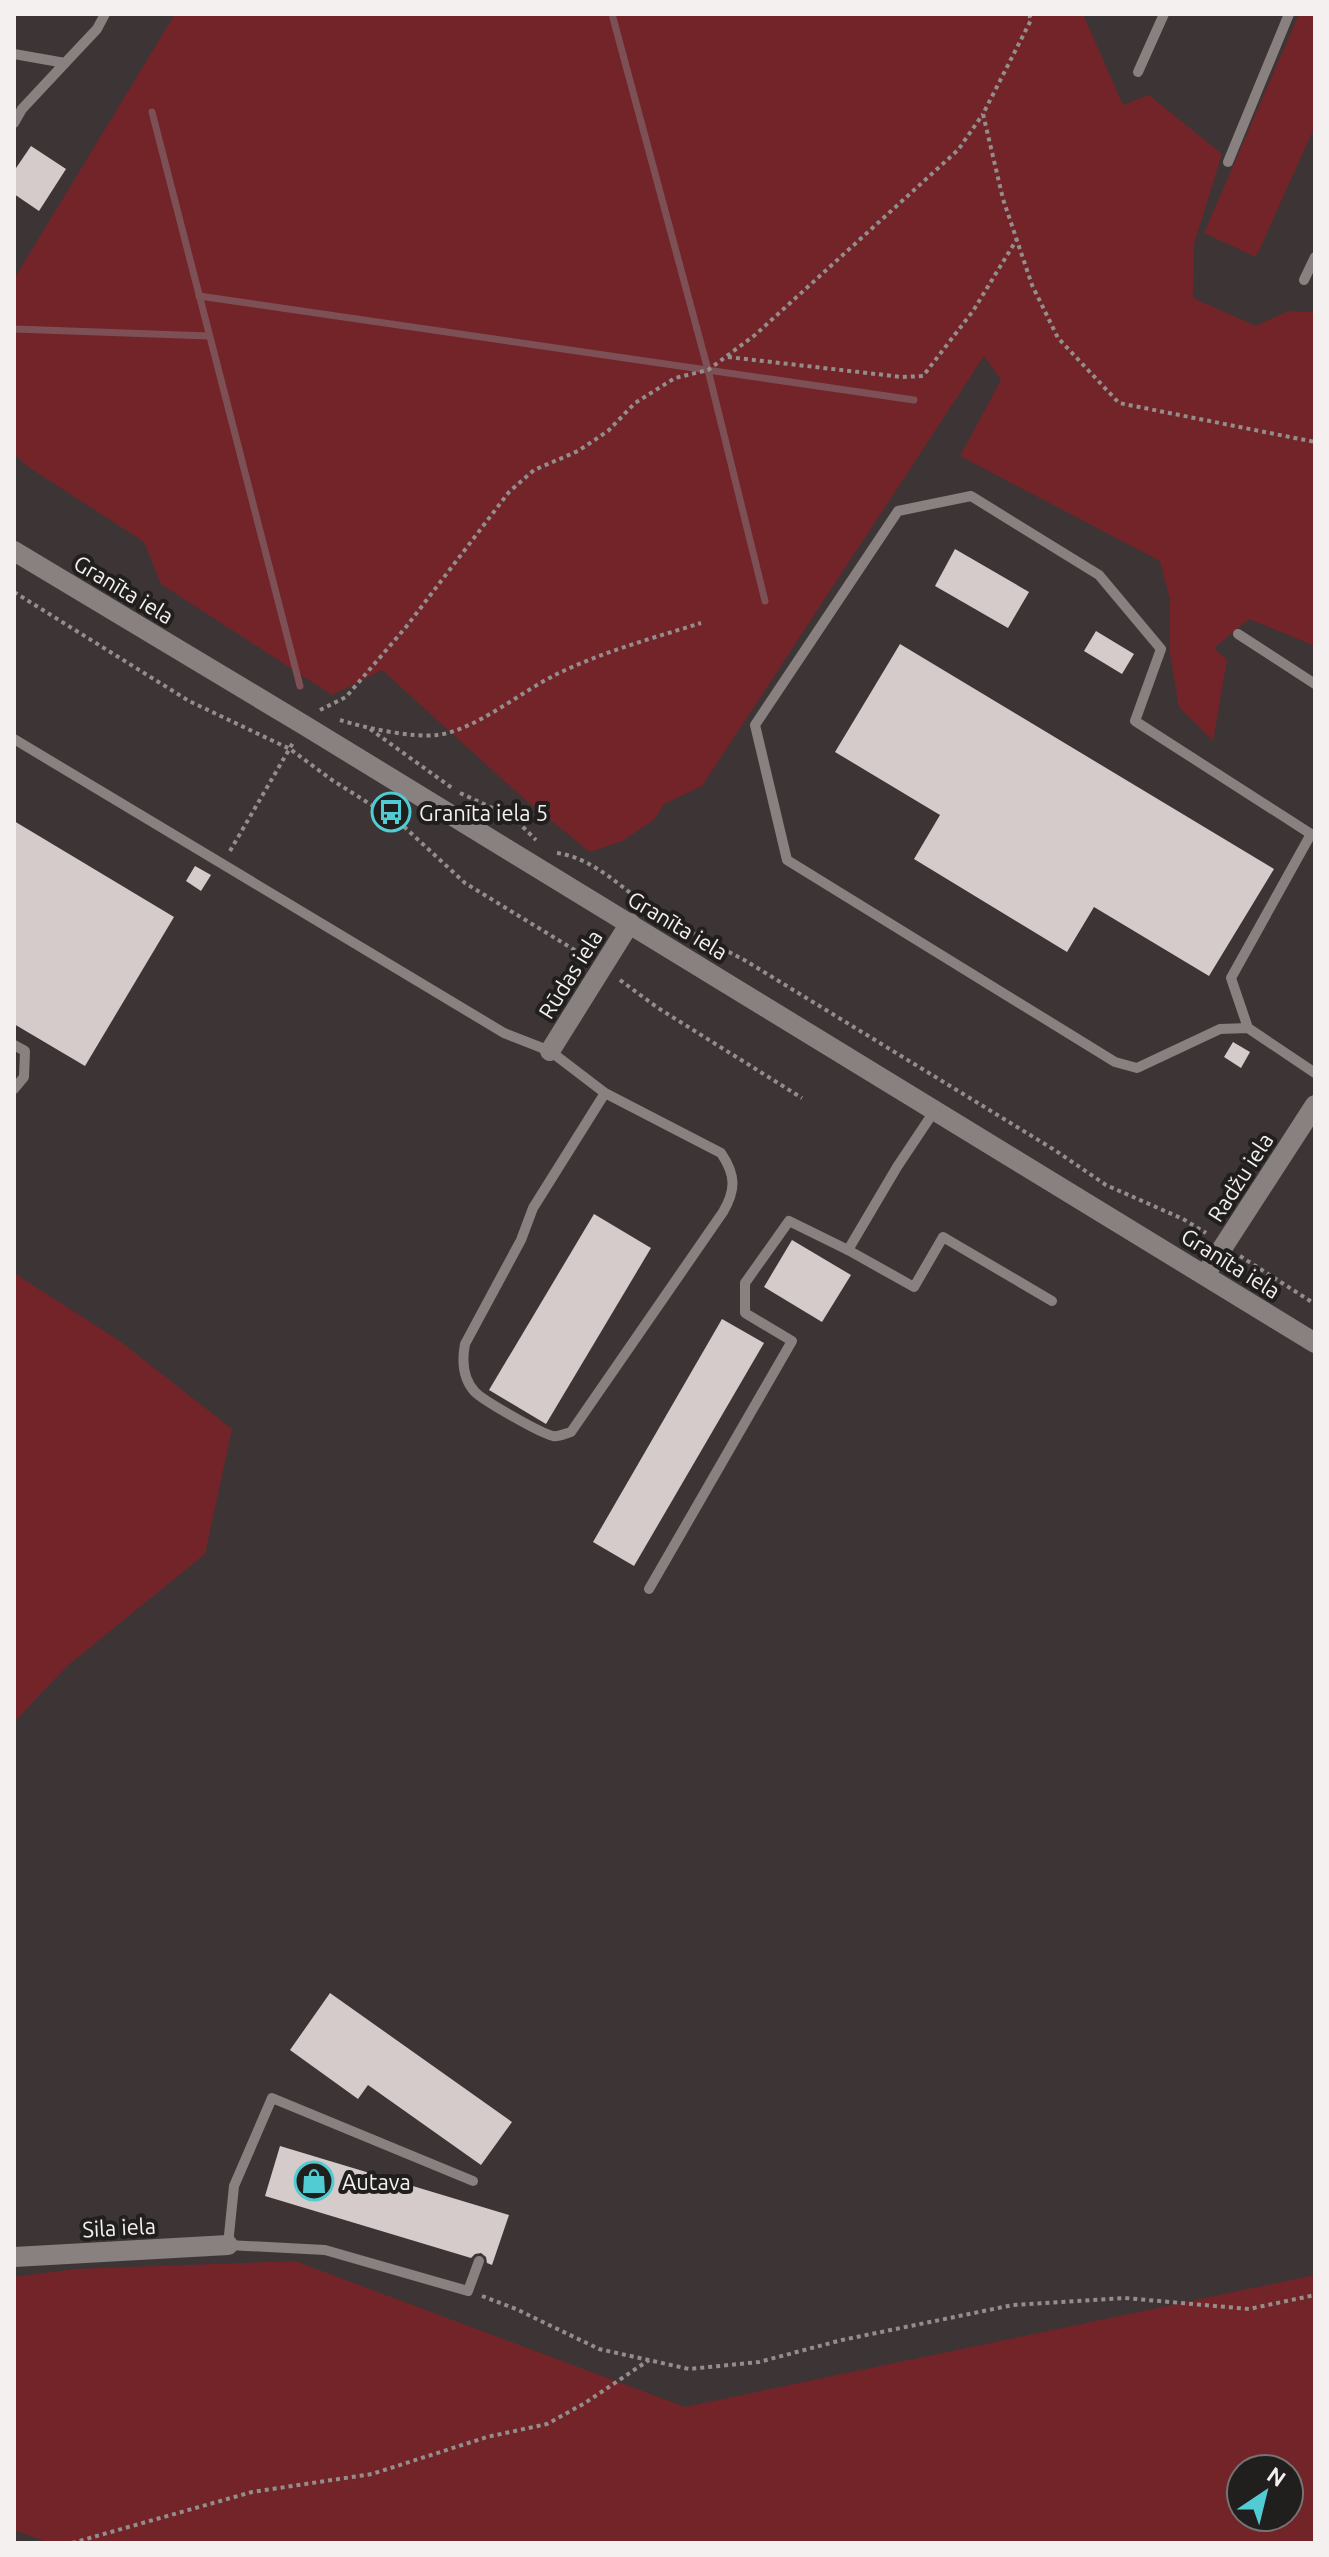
<svg xmlns="http://www.w3.org/2000/svg" width="1329" height="2557" font-family="Ubuntu,sans-serif">
<rect width="100%" height="100%" fill="#3d3535"/>
<!-- green -->
<g fill="#722429" fill-rule="evenodd">
<polygon points="175,14 1083,14 1123,105 1149,95 1222,154 1194,244 1193,298 1256,326 1288,311 1315,312 1315,646 1249,619 1214,648 1227,660 1213,741 1179,707 1170,653 1170,600 1160,561 960,456 1001,380 984,356 702,786 664,804 654,820 622,841 590,852 522,797 382,670 332,695 161,584 144,542 27,466 14,454 14,279"/>
<polygon points="1299,14 1315,14 1315,126 1256,257 1204,233"/>
<polygon points="14,1273 121,1342 232,1429 205,1554 67,1666 14,1722"/>
<path d="M295,2261L685,2407L1315,2275V2543H50L14,2530V2277L75,2269ZM1241,2469H1289V2517H1241Z"/>
</g>
<g fill="none" stroke-linecap="round" stroke-linejoin="round">
<!-- stream -->
<g stroke="#7c5054" stroke-width="7">
<polyline points="612,14 708,370 765,601"/>
<polyline points="152,112 300,686"/>
<polyline points="199,296 914,400"/>
<polyline points="14,329 209,336"/>
</g>
</g>
<!-- building -->
<g fill="#d4cbca">
<polygon points="31,146 66,169 39,211 14,194 14,171"/>
<polygon points="955,549 1029,592 1008,628 935,586"/>
<polygon points="1096,631 1134,654 1122,674 1084,651"/>
<polygon points="900,644 1274,869 1209,976 1094,907 1067,952 914,859 940,815 835,752"/>
<polygon points="14,821 174,917 85,1066 14,1024"/>
<polygon points="195,866 211,875 201,891 186,881"/>
<polygon points="1233,1042 1250,1052 1241,1068 1224,1057"/>
<polygon points="594,1214 651,1248 546,1424 489,1390"/>
<polygon points="792,1240 851,1275 822,1322 764,1287"/>
<polygon points="722,1319 764,1343 634,1566 593,1542"/>
<polygon points="330,1993 512,2122 481,2165 368,2085 358,2099 290,2050"/>
<polygon points="280,2146 509,2215 492,2265 487,2263 486,2257 481,2253 475,2254 471,2258 265,2196"/>
</g>
<g fill="none" stroke-linecap="round" stroke-linejoin="round">
<!-- path -->
<g stroke="#938d8c" stroke-width="4" stroke-dasharray="4 4" stroke-linecap="butt">
<polyline points="1029,14 1031,20 983,114 1003,199 1032,285 1058,338 1119,403 1315,442"/>
<polyline points="728,357 902,377 923,376 973,311 1017,239"/>
<polyline points="14,592 189,701 290,749 332,780 400,823 465,883 586,957"/>
<polyline points="320,710 346,697 406,627 509,492 534,470 578,451 608,431 635,403 675,378 708,370 755,335 958,150 983,114"/>
<path d="M340,720C365,728 412,738 437,735C474,731 522,691 557,674C602,652 653,638 701,623"/>
<polyline points="370,729 452,788"/>
<polyline points="460,793 514,818 536,840"/>
<polyline points="230,851 294,741"/>
<path d="M557,853C594,858 624,890 654,911"/>
<polyline points="672,922 746,961 1053,1149 1106,1185 1183,1219 1206,1233"/>
<polyline points="620,980 658,1008 802,1098"/>
<polyline points="1240,1256 1315,1304"/>
<polyline points="482,2296 516,2309 599,2349 689,2369 759,2362 842,2340 1013,2305 1125,2298 1249,2309 1315,2295"/>
<polyline points="72,2543 252,2492 372,2474 487,2437 547,2424 585,2403 649,2360"/>
</g>
<!-- lane -->
<g stroke="#898080" stroke-width="10">
<polyline points="14,54 65,63 22,109 14,123"/>
<polyline points="65,63 97,29 105,14"/>
<polyline points="1138,72 1164,14"/>
<polyline points="1228,162 1289,14"/>
<polyline points="1304,280 1315,257"/>
<polyline points="1238,634 1315,684"/>
<path d="M14,739L504,1033L550,1051L605,1093L721,1153C736,1175 736,1190 723,1212L571,1432C564,1434 559,1437 553,1436C540,1433 484,1401 475,1392C463,1379 462,1360 465,1344L521,1240L533,1208L605,1093"/>
<polyline points="1248,1028 1220,1029 1137,1068 1115,1062 787,860 755,725 898,511 971,496 1099,575 1161,649 1135,721 1311,834 1231,978 1248,1028 1315,1073"/>
<polyline points="14,1045 25,1051 24,1077 14,1089"/>
<polyline points="848,1250 914,1287 943,1237 1052,1301"/>
<polyline points="649,1589 792,1341 745,1313 745,1283 789,1221 848,1250 897,1167 935,1110"/>
<polyline points="473,2181 272,2098 234,2186 228,2245 325,2250 468,2291 479,2261"/>
</g>
<!-- street -->
<g stroke="#898080" stroke-width="20">
<polyline points="550,1051 630,923"/>
<polyline points="1205,1275 1315,1105"/>
<polyline points="14,2257 228,2245"/>
</g>
<!-- secondary -->
<polyline stroke="#898080" stroke-width="20" points="14,551 304,725 1315,1343"/>
</g>
<!-- icons -->
<defs>
<symbol id="bus-ring" viewBox="-11 -11 22 22"><circle r="9.5" fill="#211e1e" stroke="#51ccd3" stroke-width="1.5"/><path d="M-5-6H5V4H4V6H2V4H-2V6H-4V4H-5ZM-3.5-4V0h7V-4ZM-3.5 1.2v1.5H-2V1.2ZM2 1.2v1.5H3.5V1.2Z" fill="#51ccd3"/></symbol>
<symbol id="shop-ring" viewBox="-11 -11 22 22"><circle r="9.5" fill="#211e1e" stroke="#51ccd3" stroke-width="1.5"/><path d="M-5-2.5h2.3a2.7 3.5 0 0 1 5.4 0H5L5.5 6h-11ZM-1.5-2.5h3a1.5 2.3 0 0 0-3 0Z" fill="#51ccd3"/></symbol>
</defs>
<g fill-rule="evenodd">
<use href="#bus-ring" x="369" y="790" width="44" height="44"/>
<use href="#shop-ring" x="292" y="2159" width="44" height="44"/>
</g>
<g text-anchor="middle" dominant-baseline="central" stroke-width="8" stroke-linejoin="round" paint-order="stroke">
<!-- street labels -->
<g font-size="22" fill="#f4f0ef" stroke="#211e1e">
<text transform="translate(124 589) rotate(31)">Granīta iela</text>
<text transform="translate(678 925) rotate(31)">Granīta iela</text>
<text transform="translate(570 974) rotate(-58)">Rūdas iela</text>
<text transform="translate(1240 1177) rotate(-57)">Radžu iela</text>
<text transform="translate(1231 1263) rotate(32)">Granīta iela</text>
<text transform="translate(119 2227) rotate(-3)">Sila iela</text>
</g>
<!-- poi labels -->
<g font-size="22" fill="#f4f0ef" stroke="#211e1e" text-anchor="start">
<text x="419" y="812">Granīta iela 5</text>
<text x="342" y="2181">Autava</text>
</g>
</g>
<!-- border -->
<rect width="1329" height="2557" fill="none" stroke="#f4f0ef" stroke-width="32"/>
<!-- north arrow -->
<g transform="translate(1265 2493) rotate(35)"><circle r="38" fill="#211e1e" stroke="#757272" stroke-width="2"/>
<path d="M0-6L14 30L0 20L-14 30Z" fill="#51ccd3"/>
<text y="-12" font-size="22" font-weight="bold" text-anchor="middle" fill="#f4f0ef">N</text>
</g>
</svg>
